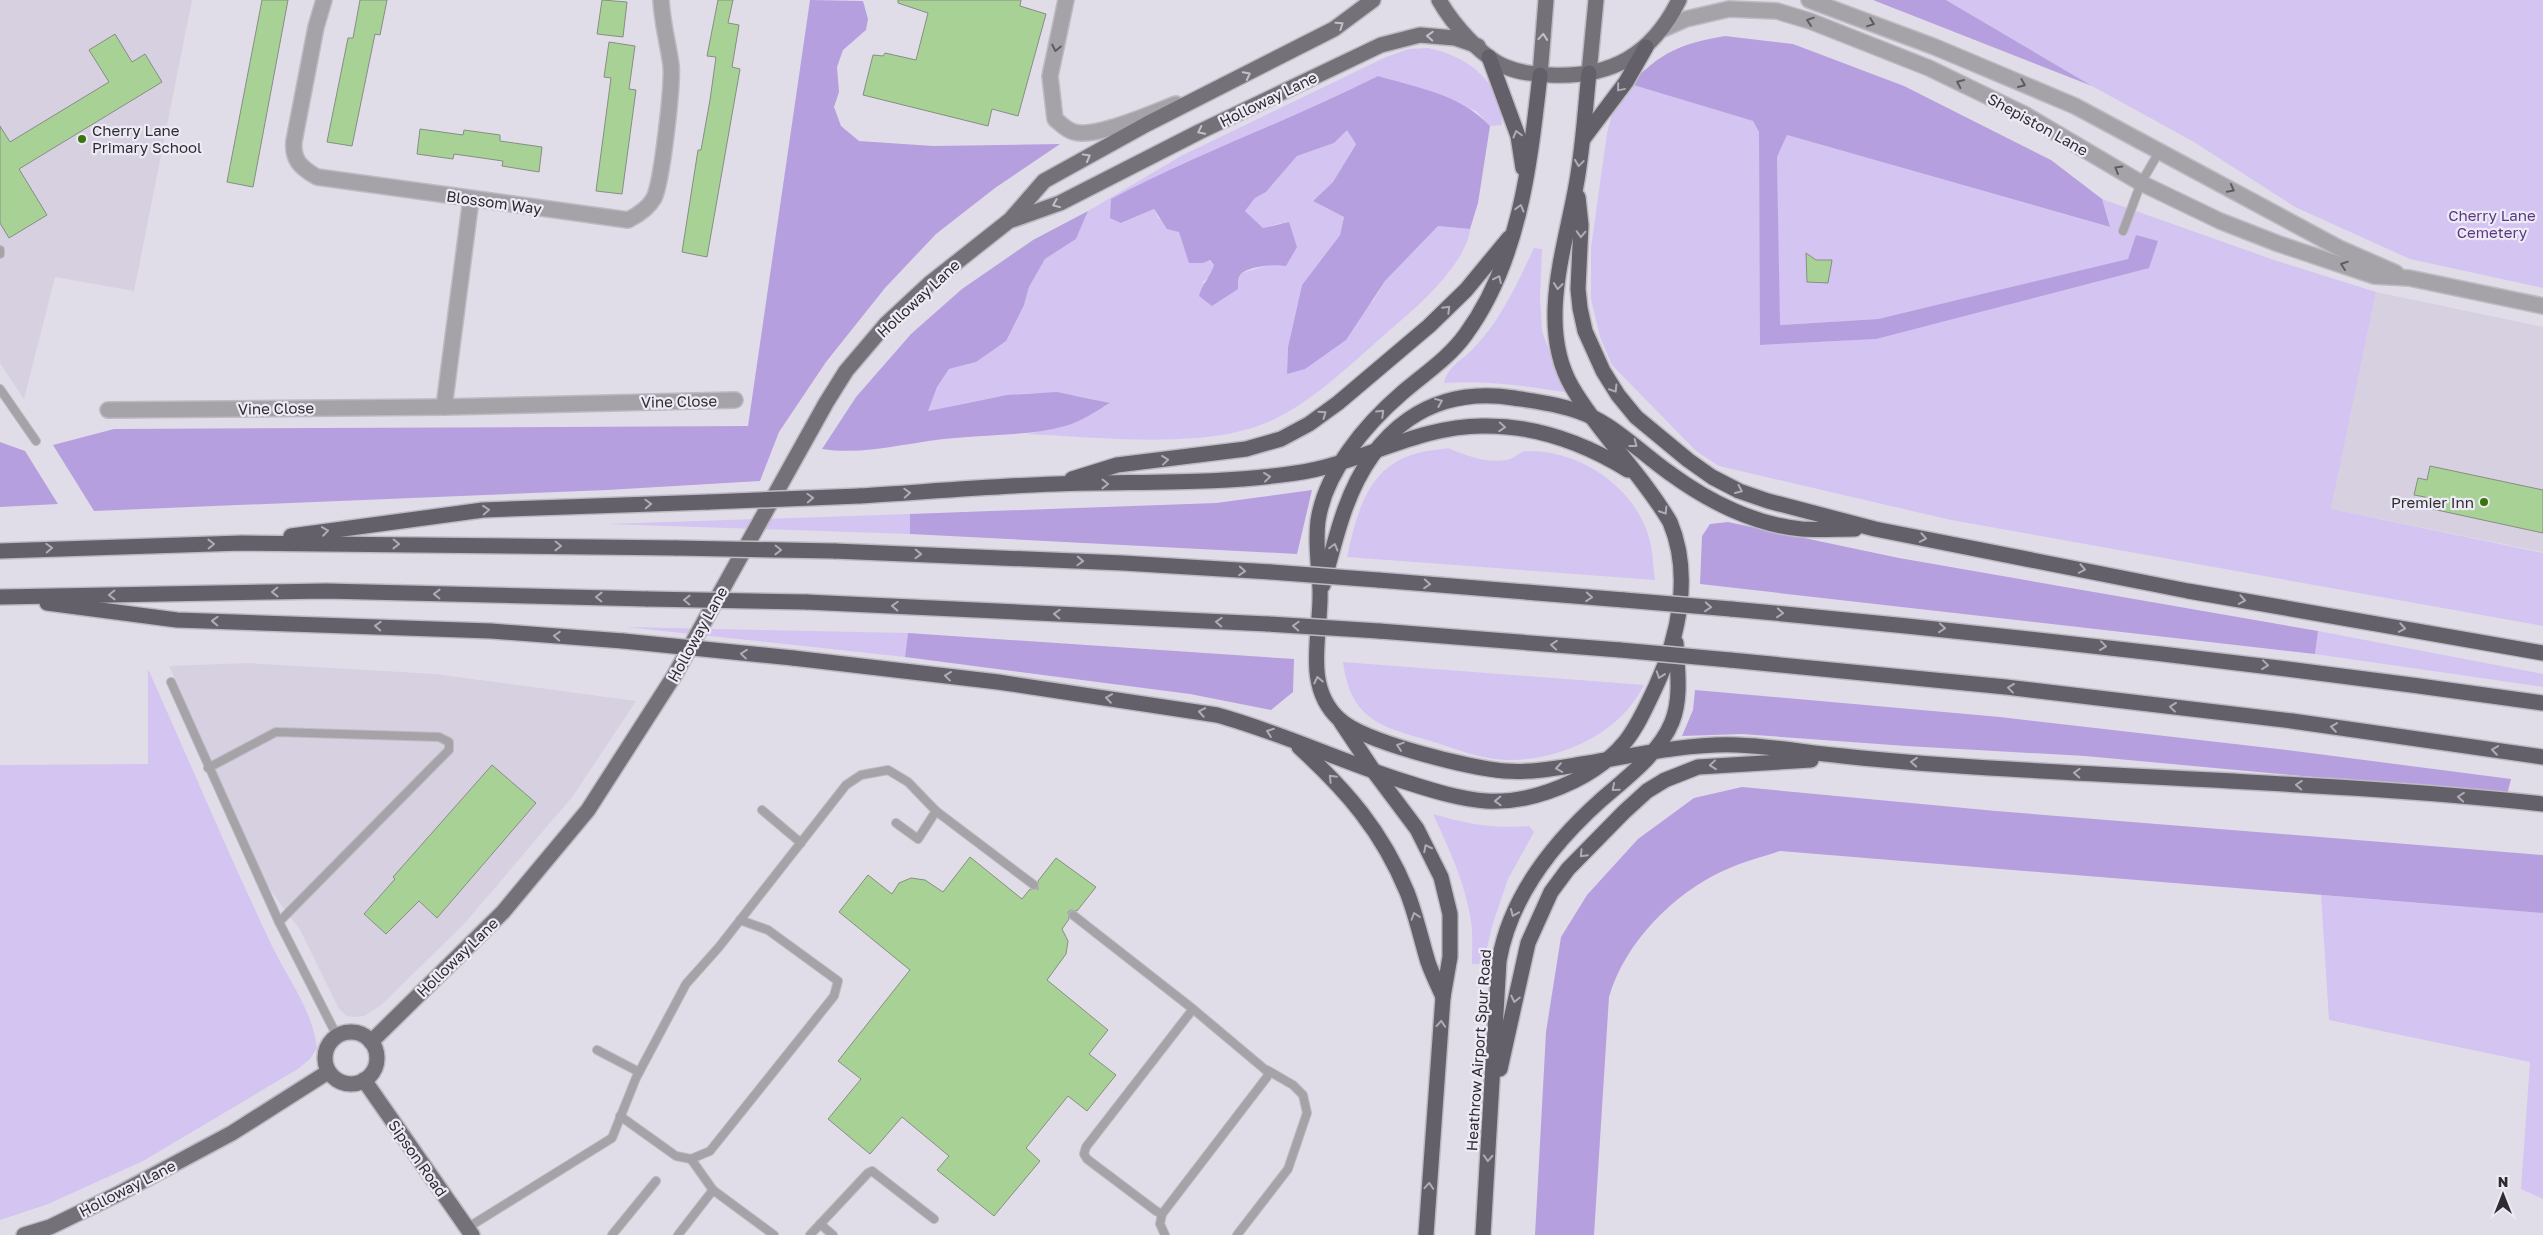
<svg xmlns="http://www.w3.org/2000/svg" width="2543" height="1235" font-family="'Golos Text',sans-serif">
<rect width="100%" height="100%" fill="#e1dde8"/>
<!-- built -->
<g fill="#d6d0e0">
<polygon points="0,0 192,0 134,291 55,277 24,399 0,363"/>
<polygon points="2376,292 2543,327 2543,552 2331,509"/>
<polygon points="247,663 435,674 636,701 573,796 464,924 380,1006 364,1016 355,1017 347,1016 339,1009 300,930 263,880 169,666"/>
</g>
<!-- green -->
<g fill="#d4c4f1">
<polygon points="1946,0 2543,0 2543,288 2410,259 2295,207 2194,142 2092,86"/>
<path d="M1428,48C1468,56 1502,82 1502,125L1490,126L1476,111L1378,76C1291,120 1198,153 1111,199L1122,223L1154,209L1158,218L1179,231L1214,265L1211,275L1202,283L1238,279L1242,273L1272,264L1281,223L1263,228L1245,211L1255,198L1266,192L1297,156L1334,143L1347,129L1356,143L1333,182L1313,201L1344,217L1340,235L1302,285L1288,347L1287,374L1373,301L1385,281L1438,226L1470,229C1467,261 1422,303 1398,323C1359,356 1315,402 1268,422C1204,450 1098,437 1027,434L1068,425L1109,404C1044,382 992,398 927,411L937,387L949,369L976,362L1024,305L1029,287L1045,259L1076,239L1088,211L1181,156L1386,57L1409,49Z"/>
<polygon points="1630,84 1753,121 1759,132 1761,345 1875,339 2129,259 1878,319 1779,325 1777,157 1787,135 2109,227 2102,199 2277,261 2376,292 2331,509 2543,553 2543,626 1951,520 1719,466 1696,451 1612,365 1600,337 1591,299 1591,248 1607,133 1614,107"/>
<path d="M1534,248L1542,249L1540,298L1542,331L1564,392C1524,386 1486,380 1444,383C1447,368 1460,361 1471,351C1500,322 1517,284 1534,248Z"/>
<path d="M1448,448C1467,456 1485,463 1507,460C1514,459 1520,451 1527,451C1580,450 1635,487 1649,538C1653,551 1653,567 1655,580L1347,557C1357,513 1367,466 1418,453C1427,450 1438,450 1448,448Z"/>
<polygon points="910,514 910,534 607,524"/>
<polygon points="626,627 908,633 905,657"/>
<polygon points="2318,631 2543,674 2543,687 2315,654"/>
<path d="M1343,662L1644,685C1620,733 1564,759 1512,760C1485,761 1459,750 1434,742C1383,727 1351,722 1343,662Z"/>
<path d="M148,669C190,762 229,856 273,948C289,980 313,1012 317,1048L310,1059L298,1069L143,1161L48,1204L0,1220V765L148,764Z"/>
<path d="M1433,814C1466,824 1495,829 1529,826L1534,832L1508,879L1493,923L1483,964H1472C1472,950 1473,934 1471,921C1465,882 1449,849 1433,814Z"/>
<polygon points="2321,895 2543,913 2543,1199 2521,1189 2530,1062 2329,1020"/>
</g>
<!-- forest -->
<g fill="#b69fdf">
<polygon points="810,0 863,1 868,19 866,30 843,50 837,67 839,92 834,107 841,126 859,141 933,146 1060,144 995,188 936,234 885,288 826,362 779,432 760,481 607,490 94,511 53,445 114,429 748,426"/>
<polygon points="1873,0 1946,0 2092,86"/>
<path d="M1725,36L1793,44L1904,86L2051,160L2102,199L2110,227L1787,135L1777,157L1780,325L1878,319L2128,259L2136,235L2158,241L2149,268L1876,339L1760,345L1759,132L1753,121L1630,84C1663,51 1680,44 1725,36Z"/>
<path d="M1378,76C1418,88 1460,94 1490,126L1478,203L1470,229L1438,226L1385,281L1346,340L1305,369L1287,374L1288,347L1302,285L1340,235L1344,217L1313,201L1333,182L1356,144L1347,130L1334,143L1297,156L1266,192L1255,198L1245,211L1263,228L1289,222L1297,247L1286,266C1274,264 1252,266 1242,273C1237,277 1238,284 1238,289L1212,306L1199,296C1203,282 1210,278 1214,265L1210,260L1203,263H1189L1179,232L1167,229L1154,209L1121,223L1110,218L1111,199C1198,153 1291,120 1378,76Z"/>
<path d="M1088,211L1076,239L1045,259L1029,287L1024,305L1006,341L976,362L949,369L937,387L928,411L1007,395L1057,392L1110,403C1096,411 1081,422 1065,426C1029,436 993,434 955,438C912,441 866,456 822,449L856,397L911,334L962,289L1033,240Z"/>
<polygon points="0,442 25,451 58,504 0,507"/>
<polygon points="1312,490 1297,554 910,534 910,514 1216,503"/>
<polygon points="1728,522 1899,558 2318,631 2315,654 1700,584 1702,536 1710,524"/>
<polygon points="908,633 1294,659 1293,692 1271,710 1190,694 905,657"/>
<polygon points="1695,690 2000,717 2287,750 2511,779 2507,795 2085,756 1906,746 1742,734 1682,736 1693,710"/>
<path d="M1742,787L1996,811L2543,855V913L1780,851C1762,857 1742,862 1725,870C1674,893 1625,942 1609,997L1594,1235H1535L1546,1032L1561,937L1587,895L1638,839L1694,798Z"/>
</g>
<!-- building -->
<g fill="#a8d295" stroke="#878d84">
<polygon points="262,0 288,0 253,187 227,182"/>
<polygon points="360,0 387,0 380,35 375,34 352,146 327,142 348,38 353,38"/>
<polygon points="602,0 627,2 623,37 597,34"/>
<polygon points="718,0 733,0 728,23 739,25 732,67 740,69 707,257 682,252 698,150 701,150 710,100 716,57 707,56"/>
<polygon points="898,0 1021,0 1020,6 1046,14 1018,116 992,109 988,126 863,95 873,55 883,56 885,53 916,60 928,13 898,3"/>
<polygon points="115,34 132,62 145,54 162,82 19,169 47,215 9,238 0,223 0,126 10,142 109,82 89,50"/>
<polygon points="609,42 635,46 629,89 636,90 622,194 596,191 611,78 604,77"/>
<polygon points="420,129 463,135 464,130 500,135 500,141 542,147 539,172 502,166 503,161 454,154 453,159 417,154"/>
<polygon points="1806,253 1816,260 1832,260 1828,283 1807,282"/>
<polygon points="2430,466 2543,490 2543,533 2423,507 2425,497 2414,495 2418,478 2427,480"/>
<polygon points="492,765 536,803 437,918 419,901 386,934 364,914 395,879 393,877"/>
<polygon points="970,857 1022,899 1030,889 1038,889 1038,881 1056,858 1096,887 1077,911 1071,910 1068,912 1069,919 1062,929 1068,941 1066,954 1047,980 1108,1030 1089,1054 1116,1075 1087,1111 1068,1096 1026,1148 1040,1161 994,1216 937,1170 949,1156 902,1117 870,1154 828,1119 861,1079 838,1061 910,970 839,912 868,875 892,894 899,883 911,878 925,880 943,892"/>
</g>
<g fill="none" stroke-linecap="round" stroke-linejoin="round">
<defs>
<g id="service">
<polyline points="2123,231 2141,183 2159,152"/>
<polyline points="0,250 0,254"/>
<polyline points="0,389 36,441"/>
<polyline points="171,682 279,922 337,1036"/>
<polyline points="208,768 276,732 439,737 449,742 449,750 437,762 279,922"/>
<polyline points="762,810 801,843"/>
<polyline points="936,811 1034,885"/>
<polyline points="1073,915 1193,1009 1268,1072 1267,1077 1162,1214 1156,1211 1087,1159 1084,1154 1086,1147 1193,1009"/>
<polyline points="597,1050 639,1072"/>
<polyline points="620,1116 676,1156 691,1159 710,1151 834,996 838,981 768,930 740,920"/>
<polyline points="691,1159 713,1190 774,1235"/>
<polyline points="1162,1214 1160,1224 1165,1235"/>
<polyline points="820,1224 833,1235"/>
<polyline points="467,1228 612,1138 636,1078 686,984 719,947 846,785 861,775 888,770 908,782 936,811 918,839 896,823"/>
<polyline points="612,1235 656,1181"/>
<polyline points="678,1235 713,1190"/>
<polyline points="810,1235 868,1173 872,1171 934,1219"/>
<polyline points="1237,1235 1288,1169 1307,1113 1303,1095 1293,1085 1267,1070"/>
</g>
<g id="minor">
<path d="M324,0L316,27L294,141C292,160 301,168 317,177L628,220C638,215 648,209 654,198C662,182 673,84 671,65C668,43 662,22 661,0"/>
<path d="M1066,0L1050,76L1055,119C1061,124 1066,130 1074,132C1095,139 1154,112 1176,104"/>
<polyline points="444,407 471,199"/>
<polyline points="108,410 444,407 735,400"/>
</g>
<g id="tertiary">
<polyline points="1809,0 1935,47 2075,106 2339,248 2396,273"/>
<polyline points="1661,30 1686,19 1729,9 1777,11 1810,21 1929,68 2024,114 2141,183 2220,221 2279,244 2374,276 2409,278 2543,306"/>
</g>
<g id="primary">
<path d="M1439,0C1452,23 1481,57 1506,67C1520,73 1535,74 1550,75C1611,78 1652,55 1679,0"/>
<polyline points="1589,73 1596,0"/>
<polyline points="1540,75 1546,0"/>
<polyline points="1012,220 1060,203 1199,132 1381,45 1420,35 1455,38 1478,46"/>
<circle cx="351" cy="1058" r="26"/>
<polyline points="371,1042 503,912 588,810 674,676 826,403 846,371 886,324 929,284 1010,220 1044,181 1147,124 1334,29 1373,0"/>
<polyline points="364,1080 472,1235"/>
<polyline points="24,1235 50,1227 120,1193 232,1133 328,1072"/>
</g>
<g id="motorway">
<polyline points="1489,57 1518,136 1523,168"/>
<path d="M1540,75C1530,163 1520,260 1466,334C1449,358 1424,374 1402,393C1366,424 1325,472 1318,521C1315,544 1319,566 1320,589C1322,632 1302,685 1339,719C1363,742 1469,768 1505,771C1531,773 1557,768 1582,764C1630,756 1689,743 1737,745C1772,746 1808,753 1843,756C1898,762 1953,766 2008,769C2186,780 2365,785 2543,804"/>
<polyline points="1583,139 1626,82 1646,47"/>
<polyline points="1578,197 1581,225 1578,289 1580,308 1585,331 1603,371 1618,395 1636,417 1688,460 1712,477 1739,491 1768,501 1875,529 2188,591 2543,653"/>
<polyline points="1072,479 1117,465 1246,449 1281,439 1309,424 1338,403 1429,326 1466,290 1509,238"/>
<path d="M859,496C924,492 990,486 1056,484C1137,481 1215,485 1296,473C1360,464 1417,426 1482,426C1534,425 1584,443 1628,470"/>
<polyline points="291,536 483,510 709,502"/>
<polyline points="0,551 242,543 677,548"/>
<polyline points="834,551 1123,563 1271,572"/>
<polyline points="1378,580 1624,600"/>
<path d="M1323,585C1330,560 1336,534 1345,509C1373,431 1430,385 1514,398C1540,402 1571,406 1594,418C1623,433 1645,456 1671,474C1708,501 1755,525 1802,529C1819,530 1837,529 1855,529"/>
<polyline points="0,597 326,591 648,599"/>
<polyline points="806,602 1268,624"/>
<polyline points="47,603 177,620 491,631 623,641"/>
<path d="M1731,609C2003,634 2273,665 2543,703"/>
<polyline points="1379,631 1620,650"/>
<path d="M793,658L998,682L1217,715C1283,733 1344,763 1409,783C1434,791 1460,799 1486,801C1517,803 1547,794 1574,781C1592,772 1611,759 1625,742C1638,726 1647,705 1656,686C1679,636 1692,574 1670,522C1642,474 1600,435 1572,387C1537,326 1565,249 1576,186C1583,149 1585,110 1589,73"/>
<polyline points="1730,660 2006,687 2292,721 2543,757"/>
<polyline points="1341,722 1375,773 1417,829 1441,877 1450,914 1450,957 1443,997 1426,1235"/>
<path d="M1299,747C1347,791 1382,831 1407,892C1416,915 1421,939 1428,962C1432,974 1438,985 1443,997"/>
<polyline points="1500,1069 1528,943 1551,892 1568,869 1624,812 1647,791 1665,780 1698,767 1811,760"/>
<path d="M1483,1235L1499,961C1510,897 1553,843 1601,800C1626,778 1659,754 1672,722C1682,697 1677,668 1676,643"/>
</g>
</defs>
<!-- service casing -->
<use href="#service" stroke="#bdbac3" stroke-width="10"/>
<!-- minor casing -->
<use href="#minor" stroke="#bdbac3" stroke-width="18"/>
<!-- tertiary casing -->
<use href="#tertiary" stroke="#bdbac3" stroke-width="18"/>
<!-- primary casing -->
<use href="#primary" stroke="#bdbac3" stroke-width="18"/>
<!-- motorway casing -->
<use href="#motorway" stroke="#bdbac3" stroke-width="18"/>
<!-- service -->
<use href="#service" stroke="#a5a3a8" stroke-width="8"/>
<!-- minor -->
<use href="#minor" stroke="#a5a3a8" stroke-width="15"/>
<!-- tertiary -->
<use href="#tertiary" stroke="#a5a3a8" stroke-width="15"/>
<!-- primary -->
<use href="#primary" stroke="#747179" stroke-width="15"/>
<!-- motorway -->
<use href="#motorway" stroke="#636069" stroke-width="15"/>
<defs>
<g id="motorway-bridge">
<polyline points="709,502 859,496"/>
<polyline points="677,548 834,551"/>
<polyline points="1271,572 1378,580"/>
<polyline points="648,599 806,602"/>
<polyline points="1624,600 1731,609"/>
<polyline points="1268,624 1379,631"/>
<polyline points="623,641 793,658"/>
<polyline points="1620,650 1730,660"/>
</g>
</defs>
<!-- motorway-bridge casing -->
<use href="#motorway-bridge" stroke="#bdbac3" stroke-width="18" stroke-linecap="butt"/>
<!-- motorway-bridge -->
<use href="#motorway-bridge" stroke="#636069" stroke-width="15"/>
</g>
<!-- one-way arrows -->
<defs><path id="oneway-chevron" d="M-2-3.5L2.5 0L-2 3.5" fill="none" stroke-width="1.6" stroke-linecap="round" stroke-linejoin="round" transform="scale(1.25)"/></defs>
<g stroke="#5d5c60">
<use href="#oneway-chevron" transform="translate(1810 21) rotate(-162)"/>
<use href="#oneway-chevron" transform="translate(1871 23) rotate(21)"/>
<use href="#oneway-chevron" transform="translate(1056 48) rotate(102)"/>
<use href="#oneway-chevron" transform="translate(1960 83) rotate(-155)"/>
<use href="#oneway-chevron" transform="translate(2022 84) rotate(23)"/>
<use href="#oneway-chevron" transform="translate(2118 169) rotate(-150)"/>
<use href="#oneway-chevron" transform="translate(2231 189) rotate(28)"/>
<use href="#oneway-chevron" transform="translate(2344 265) rotate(-161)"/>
</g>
<g stroke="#c3c0ca">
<use href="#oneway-chevron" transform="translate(1340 25) rotate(-34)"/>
<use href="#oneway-chevron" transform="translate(1430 36) rotate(-177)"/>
<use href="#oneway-chevron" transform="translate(1543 37) rotate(-85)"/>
<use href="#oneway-chevron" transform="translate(1247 75) rotate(-27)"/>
<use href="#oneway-chevron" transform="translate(1201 131) rotate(154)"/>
<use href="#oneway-chevron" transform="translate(1087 157) rotate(-29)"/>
<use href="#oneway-chevron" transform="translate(1056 204) rotate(158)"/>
</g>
<g stroke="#afacb6">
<use href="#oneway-chevron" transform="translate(1620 88) rotate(130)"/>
<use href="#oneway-chevron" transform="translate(1517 134) rotate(-105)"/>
<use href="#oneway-chevron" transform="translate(1579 163) rotate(98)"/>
<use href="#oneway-chevron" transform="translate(1520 208) rotate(-75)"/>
<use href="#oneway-chevron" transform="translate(1581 234) rotate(92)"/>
<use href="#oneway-chevron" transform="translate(1498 279) rotate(-64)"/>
<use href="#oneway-chevron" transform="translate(1558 286) rotate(96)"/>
<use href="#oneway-chevron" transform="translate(1447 309) rotate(-45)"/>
<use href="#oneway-chevron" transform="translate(1614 389) rotate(58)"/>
<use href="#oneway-chevron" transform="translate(1439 402) rotate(-22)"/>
<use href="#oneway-chevron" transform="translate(1381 413) rotate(-44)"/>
<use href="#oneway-chevron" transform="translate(1323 414) rotate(-35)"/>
<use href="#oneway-chevron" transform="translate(1502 427) rotate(4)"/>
<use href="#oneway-chevron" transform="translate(1634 444) rotate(37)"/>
<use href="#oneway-chevron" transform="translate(1165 460) rotate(-6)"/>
<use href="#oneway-chevron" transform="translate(1267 477) rotate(-7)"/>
<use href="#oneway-chevron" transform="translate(1105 484) rotate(1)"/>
<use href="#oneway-chevron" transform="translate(1739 490) rotate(24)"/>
<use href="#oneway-chevron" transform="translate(907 493) rotate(-3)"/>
<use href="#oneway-chevron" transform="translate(810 498) rotate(-2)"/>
<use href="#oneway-chevron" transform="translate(648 504) rotate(-2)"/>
<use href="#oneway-chevron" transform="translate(486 510) rotate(-4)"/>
<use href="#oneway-chevron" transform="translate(1664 511) rotate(58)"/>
<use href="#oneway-chevron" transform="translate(325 531) rotate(-8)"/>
<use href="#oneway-chevron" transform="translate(1923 538) rotate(11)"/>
<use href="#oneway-chevron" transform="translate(211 544) rotate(-1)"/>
<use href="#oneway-chevron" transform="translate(396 544) rotate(1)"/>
<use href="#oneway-chevron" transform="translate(558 546) rotate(1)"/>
<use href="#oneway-chevron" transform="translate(1334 547) rotate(-74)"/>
<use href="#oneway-chevron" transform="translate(49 548) rotate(-3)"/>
<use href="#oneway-chevron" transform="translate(778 550) rotate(1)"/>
<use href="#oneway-chevron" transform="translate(918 554) rotate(2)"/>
<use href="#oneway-chevron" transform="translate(1080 561) rotate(2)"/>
<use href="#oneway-chevron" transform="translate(2082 569) rotate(11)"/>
<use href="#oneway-chevron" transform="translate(1242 571) rotate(4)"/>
<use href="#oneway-chevron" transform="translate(1427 584) rotate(4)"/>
<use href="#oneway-chevron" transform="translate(275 592) rotate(179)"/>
<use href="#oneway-chevron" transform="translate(437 594) rotate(-179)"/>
<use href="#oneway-chevron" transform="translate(112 595) rotate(179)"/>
<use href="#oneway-chevron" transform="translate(599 597) rotate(-179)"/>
<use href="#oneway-chevron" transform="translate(1589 597) rotate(4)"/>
<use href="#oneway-chevron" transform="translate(687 600) rotate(-179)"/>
<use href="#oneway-chevron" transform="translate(2242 600) rotate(10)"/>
<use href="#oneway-chevron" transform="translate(895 606) rotate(-177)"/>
<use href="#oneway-chevron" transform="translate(1708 607) rotate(5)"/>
<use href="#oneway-chevron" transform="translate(1780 613) rotate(5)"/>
<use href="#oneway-chevron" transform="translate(1057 614) rotate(-177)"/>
<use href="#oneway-chevron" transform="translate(215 621) rotate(-178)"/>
<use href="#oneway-chevron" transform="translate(1219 622) rotate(-177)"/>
<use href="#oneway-chevron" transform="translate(378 626) rotate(-177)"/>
<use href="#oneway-chevron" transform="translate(1296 626) rotate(-177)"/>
<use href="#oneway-chevron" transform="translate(1942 628) rotate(5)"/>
<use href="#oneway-chevron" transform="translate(2402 628) rotate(10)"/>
<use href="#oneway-chevron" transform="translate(557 636) rotate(-176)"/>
<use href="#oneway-chevron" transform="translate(1554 645) rotate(-175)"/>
<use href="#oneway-chevron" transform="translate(2103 646) rotate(7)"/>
<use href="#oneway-chevron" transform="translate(744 654) rotate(-174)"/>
<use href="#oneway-chevron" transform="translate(2265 665) rotate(7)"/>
<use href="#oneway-chevron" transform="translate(1660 675) rotate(109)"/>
<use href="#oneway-chevron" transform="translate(948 676) rotate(-173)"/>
<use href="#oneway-chevron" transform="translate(1318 680) rotate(-102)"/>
<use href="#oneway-chevron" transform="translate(2011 688) rotate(-173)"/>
<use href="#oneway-chevron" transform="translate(1109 698) rotate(-172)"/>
<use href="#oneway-chevron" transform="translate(2173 707) rotate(-173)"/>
<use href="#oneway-chevron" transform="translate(1202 712) rotate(-170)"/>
<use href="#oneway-chevron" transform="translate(2334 727) rotate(-172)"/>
<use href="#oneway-chevron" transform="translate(1270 732) rotate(-160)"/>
<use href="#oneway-chevron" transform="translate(1400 746) rotate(-162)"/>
<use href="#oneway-chevron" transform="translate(2495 750) rotate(-172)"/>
<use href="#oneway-chevron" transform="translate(1914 762) rotate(-176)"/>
<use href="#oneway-chevron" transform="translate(1713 765) rotate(174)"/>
<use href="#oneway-chevron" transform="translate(1559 768) rotate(172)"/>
<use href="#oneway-chevron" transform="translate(2077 773) rotate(-177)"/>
<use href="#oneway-chevron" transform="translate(1332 778) rotate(-135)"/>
<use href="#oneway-chevron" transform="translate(2299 785) rotate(-176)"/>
<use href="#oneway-chevron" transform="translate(1615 788) rotate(140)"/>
<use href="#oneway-chevron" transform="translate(2461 797) rotate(-175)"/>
<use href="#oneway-chevron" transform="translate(1498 801) rotate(178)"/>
<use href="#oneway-chevron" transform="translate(1427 848) rotate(-117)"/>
<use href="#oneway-chevron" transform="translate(1583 854) rotate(134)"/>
<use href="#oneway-chevron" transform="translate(1514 913) rotate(113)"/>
<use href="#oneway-chevron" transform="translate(1415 916) rotate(-108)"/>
<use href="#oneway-chevron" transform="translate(1515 999) rotate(102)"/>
<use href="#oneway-chevron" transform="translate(1441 1024) rotate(-86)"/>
<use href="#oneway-chevron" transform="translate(1488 1158) rotate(93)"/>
<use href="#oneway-chevron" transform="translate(1429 1186) rotate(-86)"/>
</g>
<!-- markers -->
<g fill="#39750c" stroke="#eeeaf5" stroke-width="2">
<circle cx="82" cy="139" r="5"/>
<circle cx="2484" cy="502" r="5"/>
</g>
<g text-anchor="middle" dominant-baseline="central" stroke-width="4.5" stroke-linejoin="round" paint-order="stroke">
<!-- street labels -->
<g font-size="15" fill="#2d2c30" stroke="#eeeaf5">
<text transform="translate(1268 99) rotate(-26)">Holloway Lane</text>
<text transform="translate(2038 124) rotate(29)">Shepiston Lane</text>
<text transform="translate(494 202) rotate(8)">Blossom Way</text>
<text transform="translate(918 298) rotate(-43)">Holloway Lane</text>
<text transform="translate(679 401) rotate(-1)">Vine Close</text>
<text transform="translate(276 408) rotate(-1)">Vine Close</text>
<text transform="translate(697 634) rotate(-61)">Holloway Lane</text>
<text transform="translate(457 957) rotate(-44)">Holloway Lane</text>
<text transform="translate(1478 1050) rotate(-86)">Heathrow Airport Spur Road</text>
<text transform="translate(418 1158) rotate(55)">Sipson Road</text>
<text transform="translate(127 1188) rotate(-27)">Holloway Lane</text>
</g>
<!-- poi labels -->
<g font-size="15" fill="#2d2c30" stroke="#eeeaf5" text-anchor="start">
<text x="92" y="130">Cherry Lane<tspan x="92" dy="17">Primary School</tspan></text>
<text x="2474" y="502" text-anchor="end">Premier Inn</text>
</g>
<!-- park labels -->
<g font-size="15" fill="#593884" stroke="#eeeaf5">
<text x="2492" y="215">Cherry Lane<tspan x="2492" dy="17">Cemetery</tspan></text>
</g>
</g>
<!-- north arrow -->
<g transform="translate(2503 1195)" stroke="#eeeaf5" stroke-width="4" paint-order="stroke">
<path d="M0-4L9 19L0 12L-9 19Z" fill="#2d2c30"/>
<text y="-8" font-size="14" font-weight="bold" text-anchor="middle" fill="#2d2c30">N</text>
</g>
</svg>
